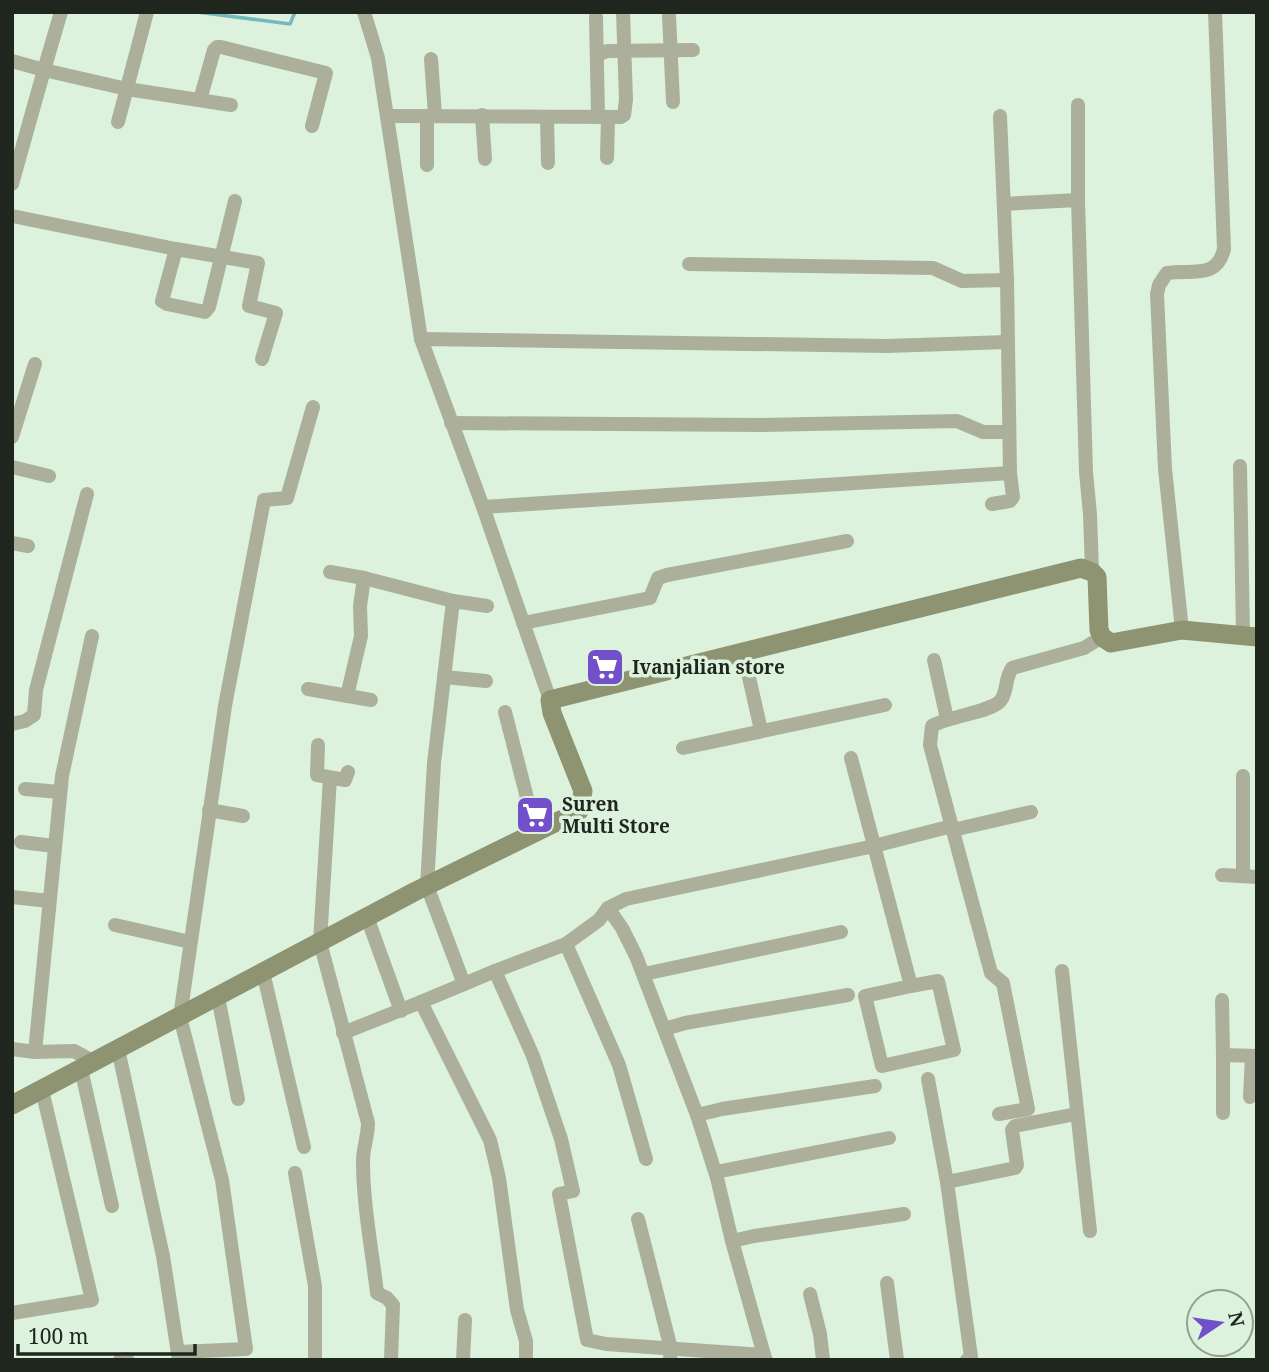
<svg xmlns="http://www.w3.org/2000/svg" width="1269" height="1372" font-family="'Noto Serif',serif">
<rect width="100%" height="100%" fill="#ddf2dc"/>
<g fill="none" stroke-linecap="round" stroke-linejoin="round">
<!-- stream -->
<polyline stroke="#74b9c0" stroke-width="3.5" points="197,12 290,24 295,12"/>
<!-- street -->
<g stroke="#acb09a" stroke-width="14">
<polyline points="364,12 378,58 421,339"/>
<polyline points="669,16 673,102"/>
<polyline points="596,17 598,117"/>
<polyline points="597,58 601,53 608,51 693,50"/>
<polyline points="431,59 435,115"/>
<polyline points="12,61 44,70 61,12"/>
<polyline points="200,100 214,50 217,47 221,47 326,73 312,126"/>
<polyline points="1078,105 1078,200 1086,472 1090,514 1092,572"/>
<polyline points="482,115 485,159"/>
<polyline points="387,116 621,117 624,115 626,100 623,12"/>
<polyline points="427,116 427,165"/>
<polyline points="547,117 548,163"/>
<polyline points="118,122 147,12"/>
<polyline points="607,158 608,118"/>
<polyline points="12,184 44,70 127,89 231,105"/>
<polyline points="1004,204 1078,200"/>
<polyline points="12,216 176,249 162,301 167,304 205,312 209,307 235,201"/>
<polyline points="176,249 258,263 249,306 276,313 262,359"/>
<polyline points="689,264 933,268 962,281 1007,280"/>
<polyline points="451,423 760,425 957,421 983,432 1009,432"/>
<polyline points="12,437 35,364"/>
<polyline points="1240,466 1243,634"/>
<polyline points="12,467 49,476"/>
<polyline points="992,504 1010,501 1013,497 1010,473 1007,280 1000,116"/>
<polyline points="483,507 1010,473"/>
<polyline points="12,543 28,546"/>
<polyline points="330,572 364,578"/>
<polyline points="487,606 453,601 434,763 427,886 464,984 495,971 533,1056 561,1139 573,1191 559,1194 587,1340 606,1344 764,1355 766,1360"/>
<polyline points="523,623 650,598 658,578 667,575 847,541"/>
<path d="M1182,630L1165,469L1157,294L1159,285L1167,273C1191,269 1217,280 1224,249L1215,12"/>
<polyline points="743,651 761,730"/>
<polyline points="934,660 947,719"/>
<polyline points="444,677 486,681"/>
<polyline points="308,689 371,700"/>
<polyline points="347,696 361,636 360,606 364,578 453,601"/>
<polyline points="550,700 483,507 421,339 887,346 1007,342"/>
<polyline points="505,712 536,833"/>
<polyline points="12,724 25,721 34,715 36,690 87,494"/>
<polyline points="318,745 317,775 345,780 348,772"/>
<polyline points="683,748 885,705"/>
<polyline points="851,758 911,986 865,996 882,1066 954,1050 938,981 911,986"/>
<path d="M330,778L320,942L368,1123C368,1136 363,1148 363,1161C363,1205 372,1250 377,1293L387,1298L393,1305L391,1360"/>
<polyline points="25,789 60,792"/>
<polyline points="209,810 243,816"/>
<polyline points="953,830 1031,812"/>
<polyline points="21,842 54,846"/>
<polyline points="1222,875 1257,877"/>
<polyline points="1243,876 1243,776"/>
<polyline points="12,897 49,901"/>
<polyline points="608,908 622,928 636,956 697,1115 717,1178 732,1241 764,1355"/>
<polyline points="367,917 401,1011"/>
<polyline points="115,925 190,942"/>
<polyline points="566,944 599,920 608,908 626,899 874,846 952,826"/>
<polyline points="495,971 566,944 619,1065 646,1159"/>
<polyline points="1062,971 1090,1231"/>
<polyline points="263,972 304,1147"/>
<polyline points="644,974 841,932"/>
<polyline points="464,984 421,1002 490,1140 499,1178 517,1310 526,1341 526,1360"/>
<polyline points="218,997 238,1099"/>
<polyline points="1222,1000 1223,1055"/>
<polyline points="665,1029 685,1023 848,995"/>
<polyline points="343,1033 421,1002"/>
<polyline points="12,1049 35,1052 74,1051 94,1062"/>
<polyline points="118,1049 163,1256 179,1360"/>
<polyline points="35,1052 62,776 92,636"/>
<polyline points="81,1069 112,1206"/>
<polyline points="928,1079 947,1182 971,1357 967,1360"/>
<polyline points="1250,1097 1252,1056"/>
<polyline points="1223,1113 1223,1055 1257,1056"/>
<path d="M999,1114L1028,1109L1003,983L991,973L930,745L932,726C948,716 993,712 1001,700C1008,690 1004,681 1012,668L1084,648L1102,637"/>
<polyline points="697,1115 722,1109 875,1086"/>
<polyline points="716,1172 889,1138"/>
<polyline points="295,1173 315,1286 315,1360"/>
<polyline points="947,1182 1015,1168 1017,1165 1012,1130 1015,1126 1076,1114"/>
<polyline points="638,1219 671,1349 670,1360"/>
<polyline points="732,1241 754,1236 904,1214"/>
<polyline points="887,1283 897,1360"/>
<polyline points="810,1294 820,1334 823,1360"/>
<polyline points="12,1313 92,1300 42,1090"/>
<polyline points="178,1352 246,1349 222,1180 180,1017 225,706 264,500 287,498 313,407"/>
<polyline points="120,1360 127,1359"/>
<polyline points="463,1360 465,1320"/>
</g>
<!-- secondary -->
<polyline stroke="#8e9372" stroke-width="19" points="12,1105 416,891 579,811 583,791 552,713 550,700 1081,568 1092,572 1097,577 1099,630 1102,637 1111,643 1182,630 1257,637"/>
</g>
<!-- icons -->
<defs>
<symbol id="supermarket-square" viewBox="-11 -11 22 22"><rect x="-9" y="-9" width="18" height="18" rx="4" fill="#7150ca" stroke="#ddf2dc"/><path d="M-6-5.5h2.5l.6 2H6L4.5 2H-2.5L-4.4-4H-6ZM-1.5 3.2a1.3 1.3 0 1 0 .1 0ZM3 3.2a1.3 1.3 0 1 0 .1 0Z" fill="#fff"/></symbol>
</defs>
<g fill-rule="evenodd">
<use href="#supermarket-square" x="583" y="645" width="44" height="44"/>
<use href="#supermarket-square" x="513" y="793" width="44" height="44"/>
</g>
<g text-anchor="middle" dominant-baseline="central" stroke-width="7" stroke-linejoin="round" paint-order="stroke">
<!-- poi labels -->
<g font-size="19" font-weight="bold" fill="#1e261e" stroke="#ddf2dc" text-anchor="start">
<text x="632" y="667">Ivanjalian store</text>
<text x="562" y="804">Suren<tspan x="562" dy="22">Multi Store</tspan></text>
</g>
</g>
<!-- border -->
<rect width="1269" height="1372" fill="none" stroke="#1e261e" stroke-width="28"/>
<!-- north arrow -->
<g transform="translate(1220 1323) rotate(77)"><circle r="33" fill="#ddf2dc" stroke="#91a090" stroke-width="2"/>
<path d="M0-5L12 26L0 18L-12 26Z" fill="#7150ca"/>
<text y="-10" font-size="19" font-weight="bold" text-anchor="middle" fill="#1e261e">N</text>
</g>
<!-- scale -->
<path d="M18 1344v10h177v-10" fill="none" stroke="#1e261e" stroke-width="3.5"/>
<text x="28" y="1344" font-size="21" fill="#1e261e" stroke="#ddf2dc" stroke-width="5" paint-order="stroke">100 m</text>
</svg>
